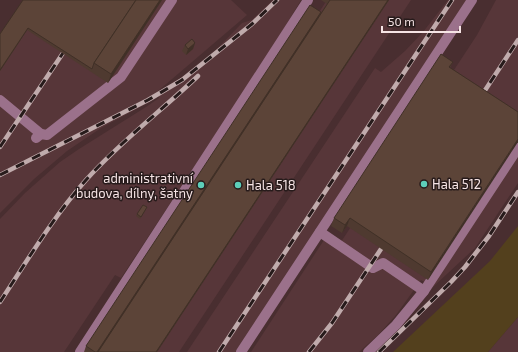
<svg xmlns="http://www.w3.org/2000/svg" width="518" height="352" font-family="'Exo 2',sans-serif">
<rect width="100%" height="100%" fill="#492e30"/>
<!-- built -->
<g fill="#573639">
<polygon points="36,0 231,0 247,15 158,91 157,98 101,128 67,151 34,179 0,213 0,55"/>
<polygon points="273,0 301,0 273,47 121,278 115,275 64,352 0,352 0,219 25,193 60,162 79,149 146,107 159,98 159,91 190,72 209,57 242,23 252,20"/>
<polygon points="327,0 411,0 179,352 96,352"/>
<polygon points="448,0 467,0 236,352 187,352 375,68 381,72 405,51 423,32"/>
<polygon points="496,0 518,0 518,183 475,248 433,287 421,280 396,315 378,335 359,352 251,352 324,240 337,248 477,35"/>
<polygon points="518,317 518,352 488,352"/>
</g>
<!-- green -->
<polygon fill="#53401d" points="518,226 518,317 488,352 393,352 490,261"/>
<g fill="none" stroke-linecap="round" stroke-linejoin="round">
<!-- minor -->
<g stroke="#9b718b" stroke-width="10">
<polyline points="0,100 41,134"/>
<polyline points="36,138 41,134 47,135 121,77 172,0"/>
<polyline points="320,232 373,268 383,263 424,291"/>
<polyline points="80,352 308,0"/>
<polyline points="241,352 472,0"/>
<polyline points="368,352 396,325 424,291 518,148"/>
</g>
<defs>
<g id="rail">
<polyline points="480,98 518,40"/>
<polyline points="0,147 63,53"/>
<polyline points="0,175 148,100 182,80 252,24 277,0"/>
<path d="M0,302C27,261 53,217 86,180C120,142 161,111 198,76"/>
<polyline points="219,352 452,0"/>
<polyline points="309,352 332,323 381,249"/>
<polyline points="379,352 451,282 465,267 489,236 518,192"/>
</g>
</defs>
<!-- rail casing -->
<use href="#rail" stroke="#c0abac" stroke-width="4.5"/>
<!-- rail -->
<use href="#rail" stroke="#271b1b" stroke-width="3" stroke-dasharray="9" stroke-linecap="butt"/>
</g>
<!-- wall -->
<g fill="#4f3a30">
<polygon points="23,0 162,0 108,83 27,30 0,71 0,34"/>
<polygon points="321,0 389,0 157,352 84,352 86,346 319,16 327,4"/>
<polygon points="195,43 193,49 186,55 182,51 185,45"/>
<polygon points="453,62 450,68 518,112 428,280 347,226 342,233 331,226 334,218"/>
<polygon points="146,209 140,219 136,216 137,214"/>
</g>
<!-- shaded-wall -->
<g fill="#403027">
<polygon points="160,0 162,0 108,83 111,74"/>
<polygon points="388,0 389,0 157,352 156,352"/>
<polygon points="321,12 318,18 99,352 97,352"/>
<polygon points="28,28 27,30 0,71 0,70"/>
<polygon points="195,43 193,49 186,55 188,49"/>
<polygon points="518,139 518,142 428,280 431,272"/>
<polygon points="350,218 347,226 342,233 345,225"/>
</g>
<!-- building -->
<g fill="#5c4438" stroke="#403027">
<polygon points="23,0 136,0 94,63 92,69 28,28 0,70 0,34"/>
<polygon points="136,0 160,0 111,74 94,63"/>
<polygon points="330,0 388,0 156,352 98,352"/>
<polygon points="310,5 321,12 97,352 95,352 86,346"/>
<polygon points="192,39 195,43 188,49 185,45"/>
<polygon points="441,54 453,62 449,67 518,112 518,139 431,272 350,218 345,225 334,218"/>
<polygon points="143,205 147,207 141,217 137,214"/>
</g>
<!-- markers -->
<g fill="#5dceb9" stroke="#271b1b" stroke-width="1.5">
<circle cx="424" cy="184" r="4"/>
<circle cx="201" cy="185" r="4"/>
<circle cx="238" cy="185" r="4"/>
</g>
<g text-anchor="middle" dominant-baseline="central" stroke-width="3" stroke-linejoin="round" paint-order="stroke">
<!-- poi labels -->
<g font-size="13" fill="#f6e4e5" stroke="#271b1b" text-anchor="start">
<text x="193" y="178" text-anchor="end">administrativní<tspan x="193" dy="15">budova, dílny, šatny</tspan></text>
<text x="432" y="184">Hala 512</text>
<text x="246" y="185">Hala 518</text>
</g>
</g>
<!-- scale -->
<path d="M382 26v6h78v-6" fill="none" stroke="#f6e4e5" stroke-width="2"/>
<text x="388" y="26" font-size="12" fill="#f6e4e5" stroke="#271b1b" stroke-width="3" paint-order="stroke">50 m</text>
</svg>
